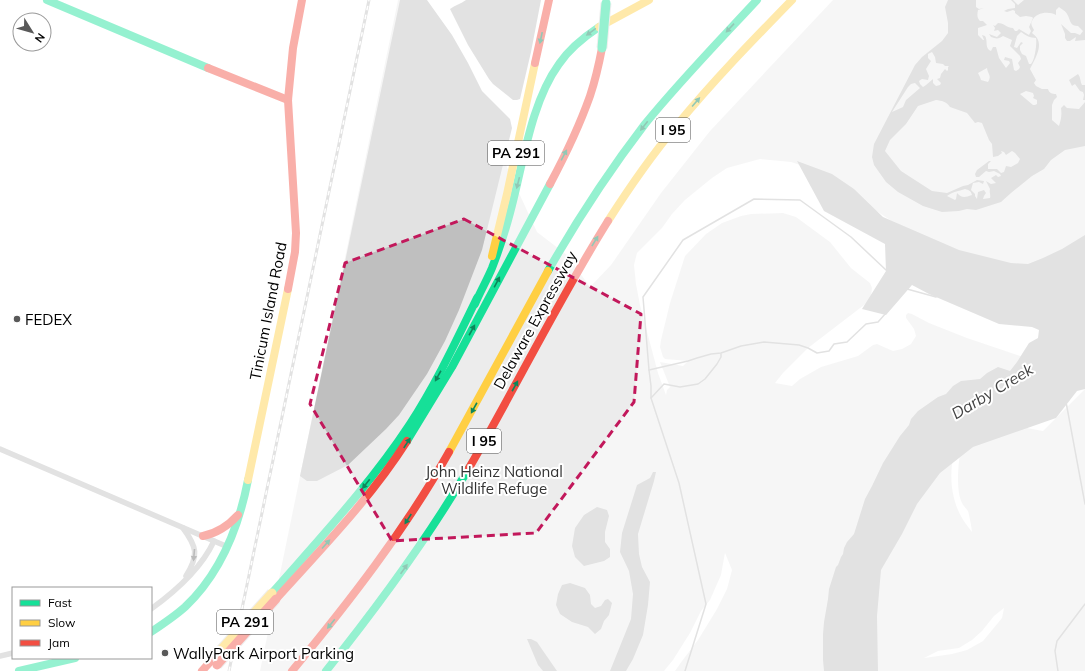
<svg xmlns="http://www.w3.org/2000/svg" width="1085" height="671" font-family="Mulish,sans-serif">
<rect width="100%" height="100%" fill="#fff"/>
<!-- green -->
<path fill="#ececec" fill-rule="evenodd" d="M398,0H412L501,154L537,232L567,255L590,287L611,265L661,193L710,131L833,0H1085V298L1059,300L890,220L815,170L791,162L760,159L727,168L712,178L685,200L672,214L662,228L637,253L634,265L636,284L640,305L658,373L666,395L667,390L670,387L660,362L683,366L688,361L665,359L663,357L660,347L661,340L670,303L685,256L706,234L722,223L741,216L751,214L783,213L796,217L830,242L851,268L870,283L872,288L871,297L868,302L808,348L783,373L775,383L792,386L800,379L821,367L858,356L873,345L877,344L893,351L902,349L911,344L916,336L914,329L906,318V315L908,313L912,314L929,323L967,338L1029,359L901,510L953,458C949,480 952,505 966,524C968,527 970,529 972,532C972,529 969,514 968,511C966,508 963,506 962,503C956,491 958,467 960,454L1005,424L1043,431L1085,389V671H675L682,661L698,640L717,609L727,589L732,570L725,553L721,575L710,600L701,611L690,633L673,660L664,671H260ZM1004,608L1002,618L983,641L967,650L952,654L924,658L938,651L959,648L972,640L982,631L994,616Z"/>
<!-- water -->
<g fill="#bfbfbf" fill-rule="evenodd">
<polygon points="400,0 427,0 452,35 468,63 482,91 510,119 512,128 482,250 459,310 445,341 427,374 399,415 386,429 348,465 317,481 307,481 300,476"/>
<path d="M466,0H541L531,52L520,99L517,100H513L493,84L489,79L468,45L450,9C455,5 461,4 466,0Z"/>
<path d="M948,0H976V7L979,9L984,8L978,10C977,15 977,18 980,21H983L987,25L978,28V35L983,40H984L982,35L985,36C988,41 985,46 989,50L991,51L993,47H996L999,58L1006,68L1010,63L1009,61L1004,60L1005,57L1012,59L1014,70L1016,71L1019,69L1020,67L1018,63L1021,59L1020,56L1010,46L1012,40L1003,36C999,39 996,39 991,37L989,34L997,37L1001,33L998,30L994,31L995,28L993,25L995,26L998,23C1004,23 1007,28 1013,28L1015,31H1017L1019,29L1029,35L1031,31L1029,27L1033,18L1032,17L1026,16L1020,17L1015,13V11L1013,10L1007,12L1004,11L1008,9L1015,8V4L1011,0H1013L1018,5L1024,0H1085V40L1075,41L1076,37L1070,41H1067L1065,38V34L1061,24L1071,33H1075L1080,35L1083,31L1078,26C1069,26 1071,20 1067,14C1066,11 1061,9 1059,7L1056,10V15C1049,11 1036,12 1032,21C1030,24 1033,28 1034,30L1032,33C1034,35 1036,36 1037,38C1043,47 1034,61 1030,69L1036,80L1034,83L1036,86L1042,89H1048C1049,93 1052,94 1056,94L1057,97L1054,100L1052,105V120L1059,126C1061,119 1062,116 1061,108L1064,105L1067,108L1079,109L1085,102V146L1065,150L1051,160L1044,169L1032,176L1011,193L1001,202L976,210L967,209L959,211L942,212L923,206L898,192L886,182L874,165L872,157L874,144L915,65L922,57L942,41L948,33V23L945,7ZM1021,32C1025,35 1030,38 1036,38C1037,43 1035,60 1031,64H1029L1026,56L1022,54L1020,50V46L1023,43L1021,42L1017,48L1014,47L1017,36ZM932,52L935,57L936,63L943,64L945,66H949L948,67V70L947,71L945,69L941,74L940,78L937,79L941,83L940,85L936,86L933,83V79L926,85L923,87L920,84L919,81L922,79L928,80L929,76L926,69L931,61L928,58V54ZM987,68C988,75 992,75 988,82L981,80L980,77L978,73ZM915,83L920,88L906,100L903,107L892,112L908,87L911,84ZM1026,91L1033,93L1034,96L1033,98L1037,100V104L1035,105H1033L1020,94ZM936,100C942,101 946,101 950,107L967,113L975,123L978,122L982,123L989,140L992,144L993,157L998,156L1002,153L1001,151L1004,152L1006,155L1012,151L1015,153L1020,159L1018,163L1011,167L1006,166L1004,172L1001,173L997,169H988V164L991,161H989L977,170L975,174L976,177H979L986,171L989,172L994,171L1000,174L1001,176L998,177L996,175L991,178L996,183L991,184L986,181L990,189C989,193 991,195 990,198L983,199L984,196L986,193L984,190L978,192L977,199L975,196V194L971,190L973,183L979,182L983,184L984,181L977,180L968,185L963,186L947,193L932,191L901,171L885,151L890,140L906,124L918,106ZM965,189C969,190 971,191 972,195C965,197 963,199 957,193L956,199L955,200L947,196C952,192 959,191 965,189Z"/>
<path d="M1078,74C1081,78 1080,81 1082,85H1085V100H1083L1084,95L1083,92L1080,91L1075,84L1072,86L1069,80Z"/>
<polygon points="797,161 832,174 854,189 883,217 959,250 1011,263 1028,264 1043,258 1062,249 1085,235 1085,389 1077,391 1056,418 973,447 940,473 917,504 902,534 881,570 877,616 878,671 824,671 823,660 823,634 824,622 828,599 829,589 836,567 838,565 841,557 843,554 844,548 847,542 854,534 865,499 872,486 883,463 900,436 909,425 911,419 918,411 938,397 946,394 953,386 961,381 980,379 987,373 998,367 1010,371 1017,362 1029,343 1038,338 1039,330 1032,327 999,324 929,294 912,285 886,315 862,309 886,271 885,244 824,211"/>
<polygon points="653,472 656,472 654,481 638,534 639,554 642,567 650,582 648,605 643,635 633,659 626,671 610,671 631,619 633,594 629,571 620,552 622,533 637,485 650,478"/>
<polygon points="597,507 607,510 609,516 605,532 605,542 610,549 610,557 604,561 584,566 575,557 572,546 575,528 584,515"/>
<polygon points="570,583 585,588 590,595 591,604 595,608 601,606 605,600 608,599 612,603 609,615 604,621 601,629 595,634 588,627 572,622 560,614 556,605 558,594 562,585"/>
<polygon points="527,639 531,639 537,642 557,671 543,671 538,665"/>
</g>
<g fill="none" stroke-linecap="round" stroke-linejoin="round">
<!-- stream -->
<g stroke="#bfbfbf" stroke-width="1.5">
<polyline points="907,289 936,297"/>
<polyline points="649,370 688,361 697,358 711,354 721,353 741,346 764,342 799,345 808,348 817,353 829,351 834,344 847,342 866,324 878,322 886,313"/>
<polyline points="651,398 664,384 680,387 698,384 705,379 717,364 721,357 721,354"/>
<polyline points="1066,402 1085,504"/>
<polyline points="685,671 706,604 679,483 651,398 651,386 649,370 643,297 683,240 754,199 800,200 851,237 886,270"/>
<polyline points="1058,671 1055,651 1057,641 1085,604"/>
</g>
<!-- street -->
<g stroke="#bebebe" stroke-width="5.5">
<polyline points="0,449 228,547"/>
<path d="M183,528C197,547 199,555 186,576"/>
<path d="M151,609C176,591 201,569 214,541"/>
<polyline points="0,656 13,653"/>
</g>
<!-- fast -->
<g stroke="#16e098" stroke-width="8">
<polyline points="47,0 208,68"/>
<path d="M548,271C577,220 609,171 645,124C680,81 719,41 757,0"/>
<path d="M475,304C480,292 487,280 492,268C499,250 505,232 510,213C523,166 530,104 559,64C569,49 584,37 599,27"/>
<polyline points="407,441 452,367 550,184"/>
<path d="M272,593C320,538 370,485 410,424C436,384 456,341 477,298"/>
<path d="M151,632C163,624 175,616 185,607C220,574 239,526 248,480"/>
<polyline points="19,671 75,658"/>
<path d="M326,671C378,606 427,540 469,468"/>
</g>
<!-- slow -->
<g stroke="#ffcf43" stroke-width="8">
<polyline points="599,27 649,0"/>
<path d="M608,221C629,188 652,155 677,125C713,81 752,41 792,0"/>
<polyline points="492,256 507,194 535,63"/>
<polyline points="449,452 548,271"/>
<polyline points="248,480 288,289"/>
</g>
<!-- jam -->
<g stroke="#f24e42" stroke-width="8">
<polyline points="535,63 549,0"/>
<polyline points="208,68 288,100"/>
<path d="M550,184C565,156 579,127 590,96C595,81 599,64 602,48"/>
<polyline points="288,289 295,252 296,233 288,100 293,48 302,0"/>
<path d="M469,468C516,387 558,301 608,221"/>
<path d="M203,536C218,533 228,526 238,515"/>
<path d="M276,599C322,548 370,499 407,441"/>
<polyline points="202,671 219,652"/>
<path d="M292,671C349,602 405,530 449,452"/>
</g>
<defs>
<polyline id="rail" points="229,671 369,0"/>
</defs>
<!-- rail casing -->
<use href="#rail" stroke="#bebebe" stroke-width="3"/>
<!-- rail -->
<use href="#rail" stroke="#fff" stroke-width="1.5" stroke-dasharray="4.5" stroke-linecap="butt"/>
<defs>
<polyline id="fast-bridge" points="602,48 606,3"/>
<polyline id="slow-bridge" points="219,652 272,593"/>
<polyline id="jam-bridge" points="217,665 276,599"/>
</defs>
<!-- fast-bridge casing -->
<use href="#fast-bridge" stroke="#dbdbdb" stroke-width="11" stroke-linecap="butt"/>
<!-- slow-bridge casing -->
<use href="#slow-bridge" stroke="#dbdbdb" stroke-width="11" stroke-linecap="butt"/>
<!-- jam-bridge casing -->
<use href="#jam-bridge" stroke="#dbdbdb" stroke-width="11" stroke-linecap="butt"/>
<!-- fast-bridge -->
<use href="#fast-bridge" stroke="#16e098" stroke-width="9"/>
<!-- slow-bridge -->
<use href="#slow-bridge" stroke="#ffcf43" stroke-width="9"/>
<!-- jam-bridge -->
<use href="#jam-bridge" stroke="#f24e42" stroke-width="9"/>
</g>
<!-- one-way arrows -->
<defs><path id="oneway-solid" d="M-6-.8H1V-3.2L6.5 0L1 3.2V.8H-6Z"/></defs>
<g fill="#0d865b">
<use href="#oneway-solid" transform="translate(730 28) rotate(133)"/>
<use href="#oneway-solid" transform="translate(591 32) rotate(144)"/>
<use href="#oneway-solid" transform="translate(541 38) rotate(102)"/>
<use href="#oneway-solid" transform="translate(696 102) rotate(-49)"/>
<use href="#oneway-solid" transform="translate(644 126) rotate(128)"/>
<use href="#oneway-solid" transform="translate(564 155) rotate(-62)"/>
<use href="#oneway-solid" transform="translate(518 183) rotate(104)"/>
<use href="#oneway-solid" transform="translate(595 241) rotate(-59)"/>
<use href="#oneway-solid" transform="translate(497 282) rotate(-62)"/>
<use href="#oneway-solid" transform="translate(472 330) rotate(-61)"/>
<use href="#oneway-solid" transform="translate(438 376) rotate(119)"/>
<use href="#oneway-solid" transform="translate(515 386) rotate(-61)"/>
<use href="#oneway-solid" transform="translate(474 408) rotate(119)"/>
<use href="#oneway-solid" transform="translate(407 443) rotate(-57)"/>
<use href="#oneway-solid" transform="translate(366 484) rotate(128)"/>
<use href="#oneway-solid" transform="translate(408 519) rotate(123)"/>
<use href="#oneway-solid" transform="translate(326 544) rotate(-48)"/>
<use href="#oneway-solid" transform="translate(404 569) rotate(-55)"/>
<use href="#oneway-solid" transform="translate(331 624) rotate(129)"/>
</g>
<use fill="#686868" href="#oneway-solid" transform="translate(194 555) rotate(95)"/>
<!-- marked area -->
<path d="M0 0H1085V671H0ZM464,219L641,314L634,402L536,533L392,541L310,404L345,263Z" fill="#fff" fill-opacity=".55" fill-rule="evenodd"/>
<path fill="none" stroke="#c2185b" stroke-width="3" stroke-dasharray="8 5" stroke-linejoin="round" d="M464,219L641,314L634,402L536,533L392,541L310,404L345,263Z"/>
<!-- markers -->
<g fill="#595959" stroke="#fff" stroke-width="1.5">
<circle cx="17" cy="319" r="4"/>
<circle cx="165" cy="653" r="4"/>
</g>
<g text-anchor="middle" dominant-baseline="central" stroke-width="4" stroke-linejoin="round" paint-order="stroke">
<!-- shield labels -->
<g fill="#fff" stroke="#4c4c4c" stroke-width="1">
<rect x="656" y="118" width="34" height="24" rx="3"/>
<rect x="488" y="141" width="56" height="24" rx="3"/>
<rect x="467" y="429" width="34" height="24" rx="3"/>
<rect x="217" y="610" width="56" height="24" rx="3"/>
</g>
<g font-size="14" font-weight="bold" fill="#000">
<text x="673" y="130">I 95</text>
<text x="516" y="153">PA 291</text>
<text x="484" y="441">I 95</text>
<text x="245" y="622">PA 291</text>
</g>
<!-- street labels -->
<g font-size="15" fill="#000" stroke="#fff">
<text transform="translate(268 311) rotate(-79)">Tinicum Island Road</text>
<text transform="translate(535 320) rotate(-61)">Delaware Expressway</text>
</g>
<!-- poi labels -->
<g font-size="15" fill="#000" stroke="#fff" text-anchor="start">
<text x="25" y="319">FEDEX</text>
<text x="173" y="653">WallyPark Airport Parking</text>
</g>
<!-- park labels -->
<g font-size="15" fill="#333" stroke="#fff">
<text x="494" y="471">John Heinz National<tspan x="494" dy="17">Wildlife Refuge</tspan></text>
</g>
<!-- water labels -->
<g font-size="16" font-style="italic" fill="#444" stroke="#fff">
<text transform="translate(992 391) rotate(-31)">Darby Creek</text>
</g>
</g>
<!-- legend -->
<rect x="12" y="587" width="140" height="72" fill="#ffffff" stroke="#999999"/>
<rect x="20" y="600" width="20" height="6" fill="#16e098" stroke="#999999"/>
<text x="48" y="607" font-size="12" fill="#000000">Fast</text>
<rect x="20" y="620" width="20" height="6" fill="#ffcf43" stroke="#999999"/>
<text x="48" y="627" font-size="12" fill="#000000">Slow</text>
<rect x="20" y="640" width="20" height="6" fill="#f24e42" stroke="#999999"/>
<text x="48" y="647" font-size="12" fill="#000000">Jam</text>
<!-- north arrow -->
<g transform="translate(32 32) rotate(127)"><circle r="19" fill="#ffffff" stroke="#999999"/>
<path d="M0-3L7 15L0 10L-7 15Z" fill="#595959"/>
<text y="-6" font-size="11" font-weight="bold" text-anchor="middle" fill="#000000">N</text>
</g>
</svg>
